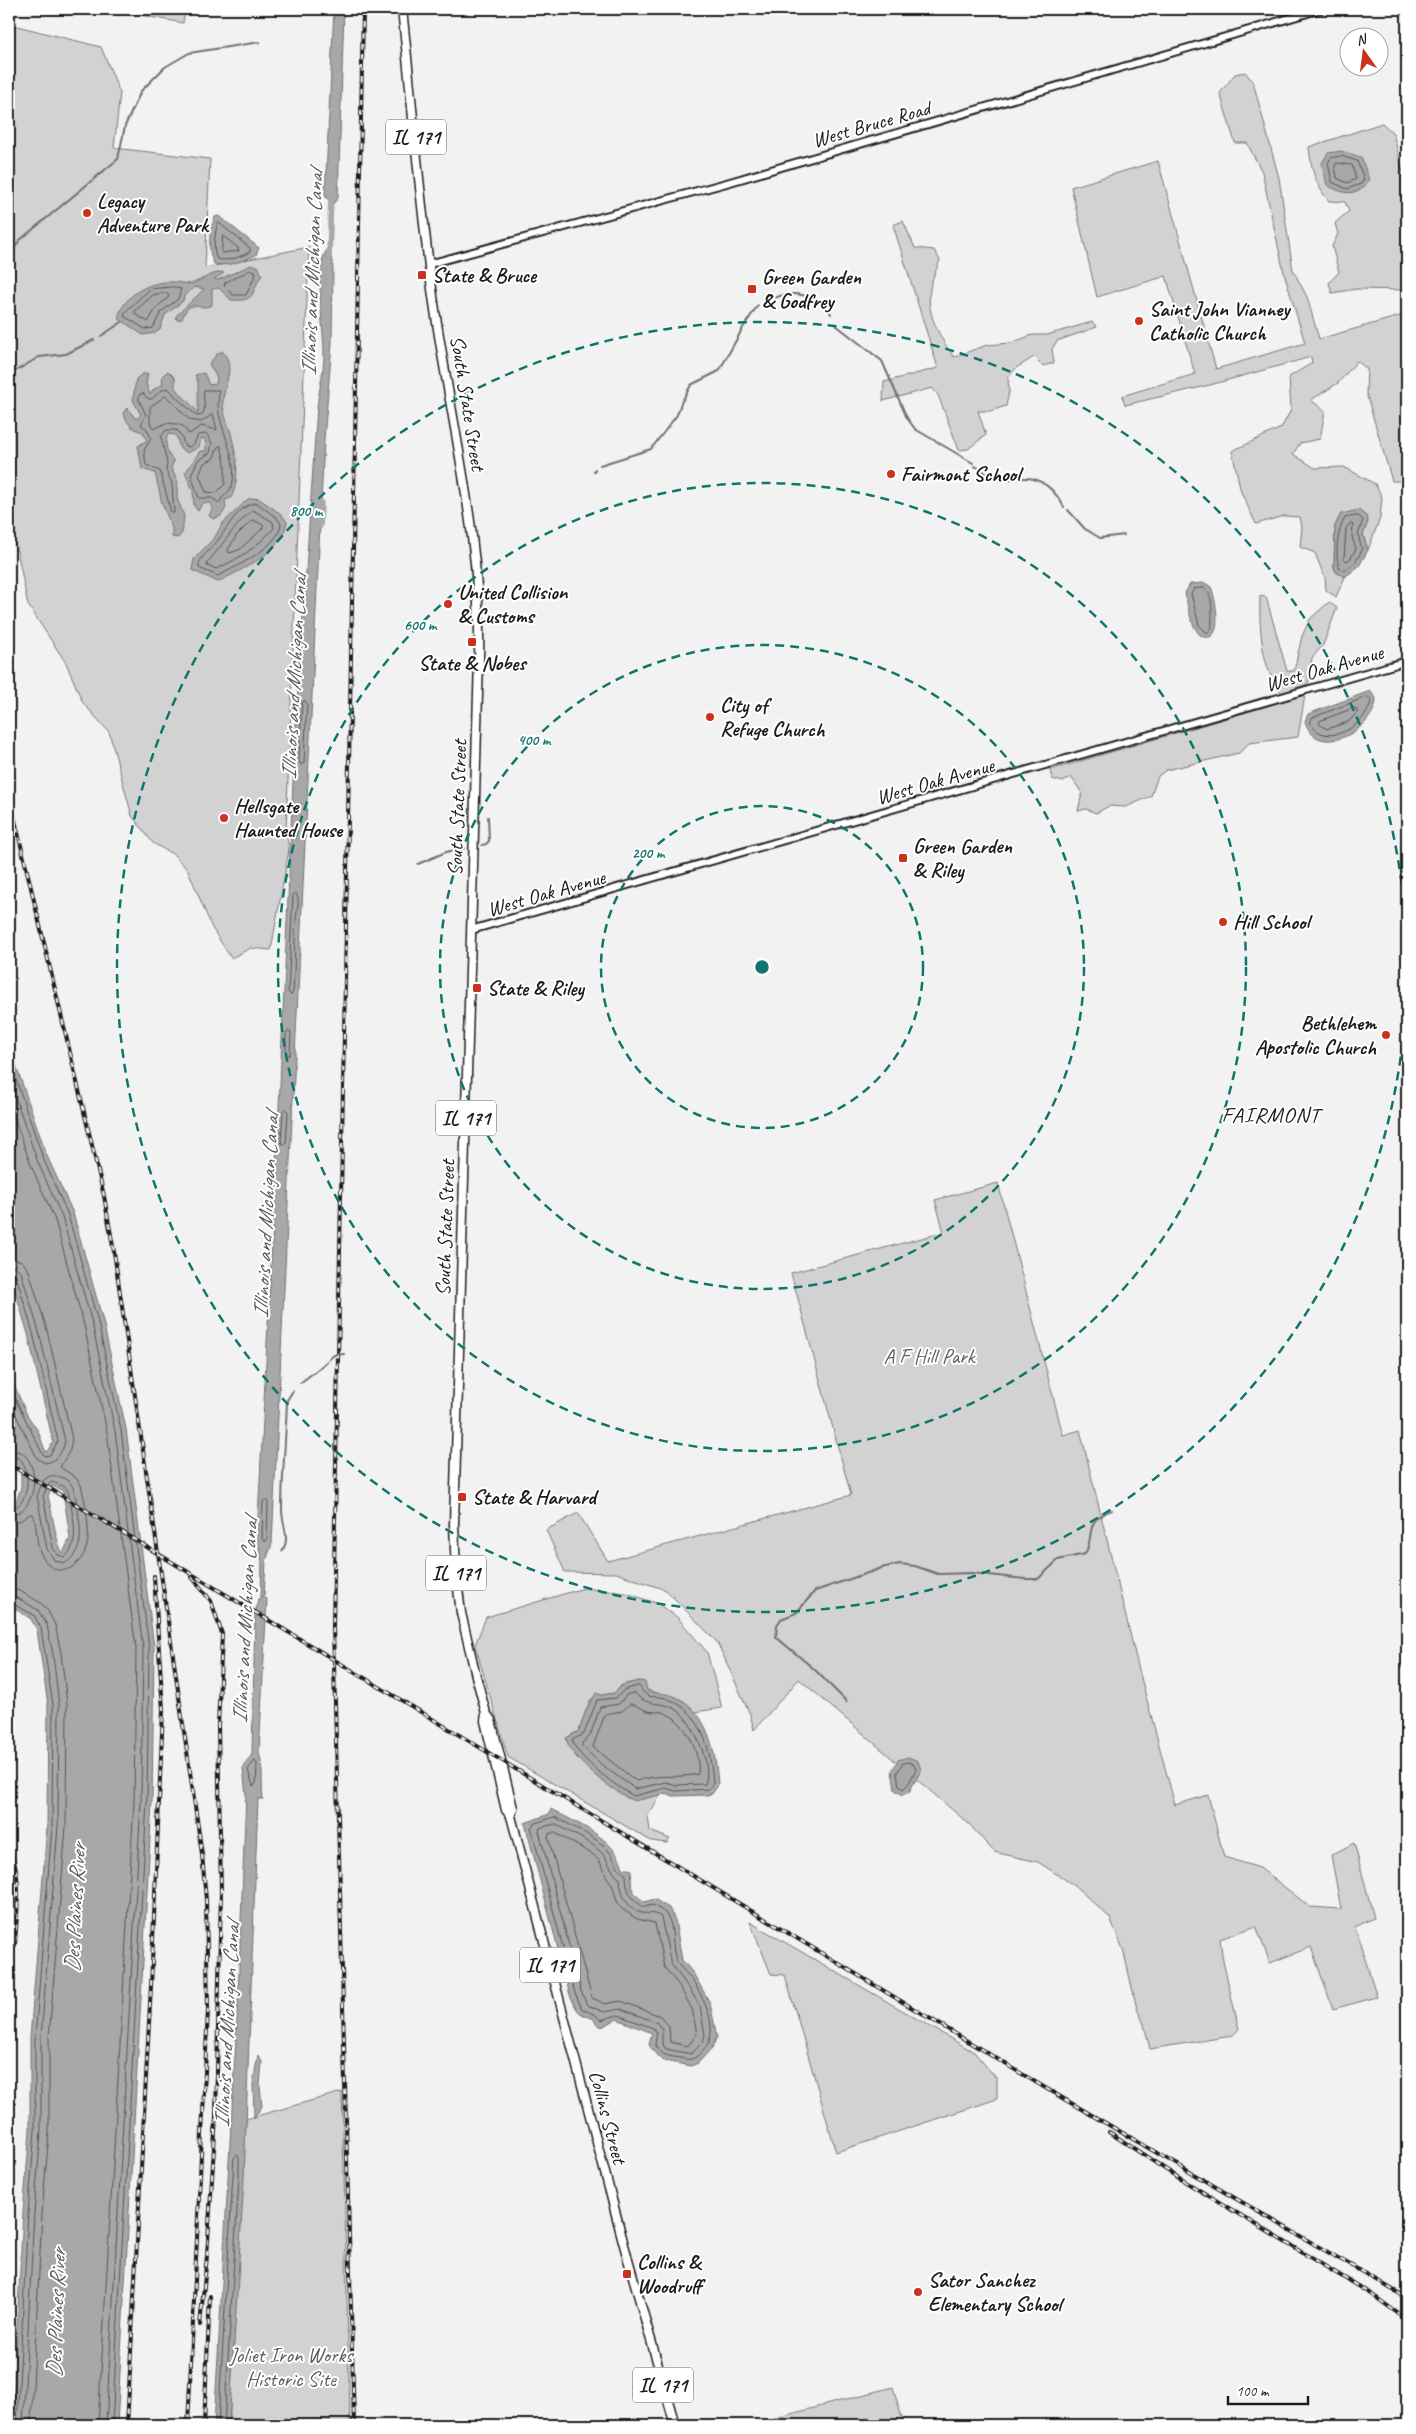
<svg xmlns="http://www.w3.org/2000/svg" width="1416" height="2434" font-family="Caveat,sans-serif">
<rect width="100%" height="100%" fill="#f2f2f2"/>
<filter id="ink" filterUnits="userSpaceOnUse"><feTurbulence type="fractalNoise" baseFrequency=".02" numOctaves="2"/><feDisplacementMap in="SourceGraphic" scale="10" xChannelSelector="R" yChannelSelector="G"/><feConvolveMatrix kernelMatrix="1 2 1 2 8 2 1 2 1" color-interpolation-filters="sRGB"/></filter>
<g filter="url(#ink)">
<!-- green -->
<g fill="#d2d2d2" stroke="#777">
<polygon points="108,9 185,9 183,23"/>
<polygon points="9,24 101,47 120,93 114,148 210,159 205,268 309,247 286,831 289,850 271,950 251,948 231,958 212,928 188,870 174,855 153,843 132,816 109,732 83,703 66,663 28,605 18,555 9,526"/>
<polygon points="1245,72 1253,82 1279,178 1293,270 1307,297 1319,339 1407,314 1407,445 1403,456 1407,458 1407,481 1392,481 1366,393 1367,369 1357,361 1338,383 1311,400 1325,411 1320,439 1300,443 1293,454 1315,468 1344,467 1375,484 1382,497 1380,518 1368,550 1363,535 1368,521 1341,514 1335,526 1334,567 1336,572 1345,577 1336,597 1326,590 1325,578 1315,553 1300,547 1302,527 1300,517 1284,516 1256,524 1241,492 1232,451 1281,428 1291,410 1289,377 1312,363 1311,357 1210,385 1125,405 1122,396 1195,374 1166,276 1097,297 1071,187 1158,161 1216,369 1305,343 1284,273 1262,172 1247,143 1235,143 1220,93 1235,74"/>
<path d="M1382,123L1393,133L1407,187V290L1356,289L1332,293L1329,283L1339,272L1332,246L1338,234L1335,223L1349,211L1345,202L1329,201C1315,185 1311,168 1309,147Z"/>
<path d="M903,221L915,248L934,250L940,260C937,269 931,280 930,289C926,314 940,338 954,357L987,345L1011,343L1032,335H1047L1092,322L1097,327L1057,341L1052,349L1054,363L1043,366L1034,357L1016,368L1008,378L1009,392L1006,406L990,411H978L986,435L968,449L959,450L938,395L932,388L883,401L884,382L938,368L893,225Z"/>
<path d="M1260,596L1266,597L1287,671H1294L1302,636L1310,619L1329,602L1337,608L1323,645L1312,658L1308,684L1282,693C1261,671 1259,625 1260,596Z"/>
<polygon points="1305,695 1298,737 1249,743 1239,753 1166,770 1158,776 1151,796 1126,807 1109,806 1096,813 1086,809 1078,811 1082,793 1071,777 1063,782 1052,779 1050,770"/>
<polygon points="998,1183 1063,1435 1080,1430 1140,1674 1175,1805 1208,1795 1224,1857 1260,1868 1310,1907 1341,1909 1331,1855 1354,1843 1374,1918 1355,1927 1377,1997 1333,2009 1311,1947 1270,1963 1256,1926 1220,1939 1223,1961 1239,2029 1232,2036 1150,2049 1144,2024 1137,2009 1123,1949 1110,1918 1075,1886 1038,1862 994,1852 969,1824 799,1679 754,1730 750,1714 717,1642 666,1590 616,1573 565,1572 546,1530 578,1513 608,1561 851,1495 791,1273 944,1232 935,1200"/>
<polygon points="584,1588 626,1593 656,1603 677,1617 707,1652 722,1708 695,1712 684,1701 647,1690 639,1681 622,1685 615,1693 590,1700 579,1731 571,1735 577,1758 627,1798 643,1799 661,1794 648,1816 650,1831 670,1839 667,1843 651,1841 508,1757 475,1645 486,1617"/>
<polygon points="750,1922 974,2052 997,2079 997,2099 836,2152 785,1975 771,1974"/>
<polygon points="342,2092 350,2425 229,2425 246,2119"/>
<polygon points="893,2387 904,2425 749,2425"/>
</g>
<!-- water -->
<g fill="#a8a8a8" stroke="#707070" fill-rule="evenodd">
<polygon points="334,9 344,9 338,198 333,204 325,196"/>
<path d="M1341,151L1361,157L1369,180C1359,198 1342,194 1327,185L1322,163L1328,153Z"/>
<path d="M219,216L259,248L256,255C241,261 231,267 214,264C207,251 209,231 215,217Z"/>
<path d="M326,251L330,253L333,262L332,343L324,440L272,1544L266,1561L264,1597L267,1599L259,1753C264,1767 261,1784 263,1799H258L244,2178L229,2425H214L237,2020L246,1795L243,1768L252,1754L255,1616L258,1599L261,1597L262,1561L257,1538L279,1108L295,735L317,407C319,390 324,371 324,354C324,328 314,272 326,251Z"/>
<path d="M251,265L258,266L262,275C250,292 258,302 231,300L219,288L212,289V305C198,312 190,296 182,319L177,320L176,316L204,289L195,287L184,296L183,301L165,315L160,329L155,333L143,335L118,318C124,294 151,280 174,282C180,282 187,285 193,283C204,279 211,273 223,272V274L214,279L218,280Z"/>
<path d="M222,351C237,366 223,386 223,403C223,413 228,424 231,433C236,454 241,478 231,498L225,500L226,508L221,516L213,519L209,516L212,509L210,503H202L198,511L194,506L193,490L185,473L200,451H206L205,438L201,439L199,447L188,453L180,449L176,435L168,434C164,442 167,456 174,461L171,468L178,482L177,498L184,516L182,533L178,538L172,537V528L162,503L155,473L142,469L138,446L147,440L143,432C131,429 128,424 123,413L127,408L136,419L141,415L133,400L136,379L142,374H148L146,383L150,395L154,389L163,384L162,376L168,371L175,378V388L198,412V382L195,375L204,373L209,385L216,384L217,378L209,364L217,354Z"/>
<path d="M258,498L281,514L287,522C282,553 242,569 218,582L192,570L194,559L215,537L222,524L248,499Z"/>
<polygon points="1359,510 1367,517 1368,521 1363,535 1368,550 1359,566 1345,577 1336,572 1334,567 1335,526 1341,514"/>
<path d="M1205,583L1211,587C1215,596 1223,634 1209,637C1205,638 1202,637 1199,634C1190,623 1188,607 1185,593L1190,584Z"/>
<path d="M1370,691L1376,698C1377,729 1316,762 1305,721L1308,714Z"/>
<path d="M9,1045L47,1156L73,1213L103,1321L126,1429L154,1647L152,1802L117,2425H12L23,2212L30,2131V2038L47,1827L48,1705L37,1630L31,1619L9,1605V1373L27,1415L38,1431L46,1453L53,1442L28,1334L9,1270ZM14,1461L21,1469V1487L17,1500L11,1503C10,1499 16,1471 14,1461ZM53,1486L63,1491L70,1538L63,1553C56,1544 52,1510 48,1496Z"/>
<path d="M639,1681L645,1682L647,1690C656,1695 666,1692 676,1697C709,1712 716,1754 718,1785L712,1794L707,1795L673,1796L667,1793L634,1801C614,1792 570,1760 566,1738L579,1731L586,1710L596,1693L602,1695L614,1693L622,1685Z"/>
<polygon points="908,1757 918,1761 921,1770 909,1792 903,1795 895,1790 892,1771 898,1760"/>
<path d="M551,1809C577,1824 615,1837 623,1868L632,1870C630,1887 631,1893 645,1902L654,1899L669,1908L675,1920L682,1960L693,1973L710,2003L717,2037L712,2048L698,2063L691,2066L664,2061L658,2057L649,2045L652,2033L617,2019L602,2027L597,2024L594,2019C576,2012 579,2014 570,1995L525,1823L549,1814Z"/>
<polygon points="258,2055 262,2062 260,2086 262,2106 254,2118 253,2083"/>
</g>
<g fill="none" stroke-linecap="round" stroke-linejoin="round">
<!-- shore -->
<g stroke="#545454" stroke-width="1">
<polygon points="1341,156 1357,161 1364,179 1361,184 1347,189 1332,182 1328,163 1331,158"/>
<polygon points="1337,163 1352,165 1356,179 1347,183 1337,178 1335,166"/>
<path d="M219,223L250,248V252C239,257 229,262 217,259C212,250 215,235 217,225Z"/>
<polygon points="223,236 238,248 239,251 222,253"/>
<polygon points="251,270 255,271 256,274 246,295 233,295 224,286 225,283"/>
<polygon points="173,287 181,289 178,299 161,312 153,328 145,329 124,316 125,312 150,289"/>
<polygon points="167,293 169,297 157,307 148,322 135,314 135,311 153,295"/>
<path d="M168,388L177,398L197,416L202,415C207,407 202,398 204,390H219C219,395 218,401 218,406C220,431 239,459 232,486C229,493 222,496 219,503L212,498H199L191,475L198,460L210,453L212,443L207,434L198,435L194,444L189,447L184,445L182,437L177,430H166L161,437L167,463L166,470L172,484L174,513L171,512L160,471L146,465L144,450L151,439L147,429L141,425L146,415L139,400V395L143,393L147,398L152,399L159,392Z"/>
<polygon points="166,396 190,420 201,422 213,414 217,430 201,426 189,434 183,426 177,424 166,423 154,429 150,423 150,407"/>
<polygon points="221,446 225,463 225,484 216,493 206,492 199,475 204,463 213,459 218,447"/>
<path d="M257,503L277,518L281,524C279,547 237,566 218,576L199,568C197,558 212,549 218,540C227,528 240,503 257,503Z"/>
<path d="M253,510L273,522L274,528C256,548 241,557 217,569L207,566V563C223,545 234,525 253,510Z"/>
<path d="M1358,516L1363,520L1358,535L1362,550L1355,563L1344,571L1339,568C1335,554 1337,530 1345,518Z"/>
<polygon points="253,520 263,525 263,528 239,550 229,553 228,550 237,535"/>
<polygon points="1351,523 1353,525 1352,537 1356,549 1350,559 1346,561 1344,559 1346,529"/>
<path d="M1204,588C1215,595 1211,617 1212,628L1207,633L1199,625L1191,594L1194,589Z"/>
<path d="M1367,697L1371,699C1370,723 1327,751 1310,723L1312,718Z"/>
<polygon points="305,701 307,704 304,763 301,765 299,761 302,703"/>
<polygon points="1355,708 1358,712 1348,722 1327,729 1319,724 1320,721"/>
<path d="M296,893C301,901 296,912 296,921C294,942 295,969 293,992L291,995L288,992L293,895Z"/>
<polygon points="289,1031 291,1033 290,1054 288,1056 286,1053 286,1034"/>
<polyline points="9,1059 43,1158 68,1215 98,1322 121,1430 149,1648 147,1802 112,2425"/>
<polyline points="9,1079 37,1160 62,1217 92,1323 115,1431 143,1648 141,1802 106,2425"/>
<polyline points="9,1102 30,1163 55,1220 84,1325 107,1432 136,1648 134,1802 98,2425"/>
<polygon points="286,1109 288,1112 286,1143 284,1145 281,1142 283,1112"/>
<path d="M9,1258L22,1261L29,1271L47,1330L72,1439L70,1450L60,1467L75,1477L81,1485C85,1500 89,1523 88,1539C86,1565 58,1585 42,1556C35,1544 38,1527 33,1514H30L20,1521H9"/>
<path d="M9,1265L16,1267L21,1272L39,1332L65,1441C63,1452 56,1462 45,1463L37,1458L9,1401"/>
<polyline points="9,1272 16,1275 33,1333 58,1441 50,1455 45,1456 42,1453 9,1386"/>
<path d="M9,1453L18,1451C43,1460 37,1517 9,1514"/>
<path d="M9,1475L10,1460L14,1457L19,1458C31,1469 30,1499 15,1508L9,1507"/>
<path d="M50,1476C57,1475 67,1478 71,1484C76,1489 82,1534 80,1541C78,1550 73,1559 65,1563L55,1561L47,1549L37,1496L43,1481Z"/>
<path d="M52,1482L65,1487L68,1491C71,1509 83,1545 64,1557L58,1555L53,1548L43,1496L48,1485Z"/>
<polygon points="266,1500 268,1503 267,1540 264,1542 262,1538 263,1502"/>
<polyline points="9,1588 20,1591 41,1603 48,1611 55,1625 61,1653 67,1704 66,1827 49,2038 49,2132 42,2214 31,2425"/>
<polyline points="9,1596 16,1597 38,1610 47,1625 53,1655 59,1705 58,1827 41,2038 41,2132 34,2213 23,2425"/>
<polyline points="9,1602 34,1615 41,1628 53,1705 52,1827 35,2038 35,2131 28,2213 17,2425"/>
<path d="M639,1686C650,1703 653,1693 668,1699C702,1711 711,1751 713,1783L709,1789L675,1791L666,1788L634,1796C619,1789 576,1757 572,1740L584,1734L597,1700L616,1698L624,1690Z"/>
<path d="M635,1693C646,1708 663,1700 677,1710C693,1721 713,1765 705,1784L676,1785L666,1782L635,1789L602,1765L582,1746V1743L590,1736L600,1707L619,1704L626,1695Z"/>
<path d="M630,1704C636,1704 641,1709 648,1711C655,1713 661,1710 667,1714C686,1722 701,1754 698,1774C675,1779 661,1773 636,1781L593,1747L605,1714L622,1711Z"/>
<polygon points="255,1761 257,1764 256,1784 253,1786 248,1770"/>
<polygon points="908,1762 914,1765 916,1769 909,1783 903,1789 899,1786 897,1773 902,1764"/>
<path d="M555,1817C570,1825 589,1834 603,1845C614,1853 615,1869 626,1875C627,1891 629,1898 644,1907L653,1905C657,1908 663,1910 666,1914C676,1927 670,1948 677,1962C680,1968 686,1972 690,1977C703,1996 722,2031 703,2051C694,2059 692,2061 680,2058C668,2056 661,2056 655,2044L657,2033L653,2028L618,2015L601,2020L596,2015L582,2009L575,1993L531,1827L536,1823Z"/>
<path d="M556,1824C570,1833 588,1840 600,1851C609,1859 610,1872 620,1879C621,1894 626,1908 642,1913C650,1914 653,1912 661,1917L671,1964L691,1991L700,2007L703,2024L705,2035L703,2042L691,2054L666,2049L662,2043V2029L656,2022L621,2009L604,2012L587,2005L581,1991L539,1831L540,1828Z"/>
<polygon points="555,1833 594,1855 600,1862 606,1876 612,1884 617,1901 622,1909 637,1919 655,1923 664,1967 678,1984 692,2009 697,2034 688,2046 670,2042 669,2026 660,2016 621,2001 605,2004 592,1998 548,1837 549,1834"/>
<polyline points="218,2425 234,2158 237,2155 239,2158 239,2178 224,2425"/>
</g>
<!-- stream -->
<g stroke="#707070" stroke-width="2">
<polyline points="9,256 20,240 118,159 125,126 141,91 165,67 189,53 260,42"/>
<path d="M767,302C774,298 782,294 790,294C803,293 826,301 831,314"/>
<polyline points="836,325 882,361 907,418 915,429 973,463"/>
<polyline points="101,336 122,322"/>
<polyline points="9,375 39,357 66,354 94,340"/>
<polyline points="600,465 651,449 677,415 681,403 691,385 719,371 744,326 758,305"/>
<path d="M975,466C982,470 989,476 996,478C1007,482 1018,477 1028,478C1045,480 1057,494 1064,507"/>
<polyline points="594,471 595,469"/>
<polyline points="1068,510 1085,529 1100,538 1124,535"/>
<polyline points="482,845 486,844 489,841 488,817"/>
<polyline points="418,864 446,852 465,848"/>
<polyline points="300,1383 317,1370 334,1355 344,1354"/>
<path d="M282,1551C291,1538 282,1525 282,1510C282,1474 286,1437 287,1400L293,1391"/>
<path d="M847,1702L814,1669L776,1637L777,1625L781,1619L796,1613L815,1591L885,1567L900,1564L915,1566L938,1574L972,1573L1025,1579H1038L1058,1560L1085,1554C1095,1537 1083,1519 1112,1510"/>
</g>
<!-- canal -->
<g stroke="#a8a8a8" stroke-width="5.5">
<polyline points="329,258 331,195"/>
<polyline points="320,526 321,503"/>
</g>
<defs>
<g id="tertiary">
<polyline points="429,264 730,182 1321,9"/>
<polyline points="471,930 1407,661"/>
</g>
<g id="primary">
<path d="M402,9C413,109 420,210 435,310C452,426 482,542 479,659L454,1524L456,1572L461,1613L476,1676L486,1713L491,1720L513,1808L511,1816"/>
<polyline points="486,1713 485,1721 506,1810 511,1816 624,2245 675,2425"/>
</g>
</defs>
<!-- tertiary casing -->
<use href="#tertiary" stroke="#1c1c1c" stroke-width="10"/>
<!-- primary casing -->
<use href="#primary" stroke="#1c1c1c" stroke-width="11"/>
<!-- tertiary -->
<use href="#tertiary" stroke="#fff" stroke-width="6"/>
<!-- primary -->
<use href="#primary" stroke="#fff" stroke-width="8"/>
<defs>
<g id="rail">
<polyline points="9,795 104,1196 114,1252 202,1854 206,1900 208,2009 188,2425"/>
<polyline points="9,1464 1052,2092 1407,2298"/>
<polyline points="192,1577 211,1601 222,1634 218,1726 221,1891 216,2117 207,2256 200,2325"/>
<path d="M9,1849C24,1878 16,1913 15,1945"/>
<polyline points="1109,2132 1171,2173 1374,2296 1407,2320"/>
<polyline points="127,2425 151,1986 163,1710 154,1576"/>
<polyline points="204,2425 210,2296"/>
<polyline points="354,2425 333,1627 363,9"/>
</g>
</defs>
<!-- rail casing -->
<use href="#rail" stroke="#1c1c1c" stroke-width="4"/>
<!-- rail -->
<use href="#rail" stroke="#fff" stroke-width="2" stroke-dasharray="5.5" stroke-linecap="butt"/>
</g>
</g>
<!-- distance rings -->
<g fill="none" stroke="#0f766e" stroke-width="2.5" stroke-dasharray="9 6">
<circle cx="762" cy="967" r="161"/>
<circle cx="762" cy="967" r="322"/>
<circle cx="762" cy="967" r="484"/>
<circle cx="762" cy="967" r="645"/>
</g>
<!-- markers -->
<g fill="#c8321e" stroke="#fff" stroke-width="2">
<circle cx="87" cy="213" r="5"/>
<rect x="417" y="270" width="10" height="10" rx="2.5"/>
<rect x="747" y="284" width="10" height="10" rx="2.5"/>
<circle cx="1139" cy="321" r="5"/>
<circle cx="891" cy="474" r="5"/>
<circle cx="448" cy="604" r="5"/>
<rect x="467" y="637" width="10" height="10" rx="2.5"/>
<circle cx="710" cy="717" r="5"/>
<circle cx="224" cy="818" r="5"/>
<rect x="898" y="853" width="10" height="10" rx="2.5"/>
<circle cx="1223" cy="922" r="5"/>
<rect x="472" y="983" width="10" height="10" rx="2.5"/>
<circle cx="1386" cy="1035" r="5"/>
<rect x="457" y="1492" width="10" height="10" rx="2.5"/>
<rect x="622" y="2269" width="10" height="10" rx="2.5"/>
<circle cx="918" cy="2292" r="5"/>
</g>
<g text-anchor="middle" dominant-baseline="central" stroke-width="4" stroke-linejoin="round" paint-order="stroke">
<!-- shield labels -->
<g fill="#fff" stroke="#606060" stroke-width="1">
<rect x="386" y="119.5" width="60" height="35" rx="4"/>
<rect x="436" y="1100.5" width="60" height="35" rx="4"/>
<rect x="426" y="1555.5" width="60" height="35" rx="4"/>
<rect x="520" y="1947.5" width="60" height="35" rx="4"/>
<rect x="633" y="2367.5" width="60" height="35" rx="4"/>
</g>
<g font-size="20" font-weight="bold" fill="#1c1c1c">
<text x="416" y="137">IL 171</text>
<text x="466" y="1118">IL 171</text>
<text x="456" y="1573">IL 171</text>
<text x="550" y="1965">IL 171</text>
<text x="663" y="2385">IL 171</text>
</g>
<!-- street labels -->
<g font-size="21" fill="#1c1c1c" stroke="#fff">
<text transform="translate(871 124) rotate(-16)">West Bruce Road</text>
<text transform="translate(468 403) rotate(81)">South State Street</text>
<text transform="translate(1324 668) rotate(-16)">West Oak Avenue</text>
<text transform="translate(935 781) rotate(-16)">West Oak Avenue</text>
<text transform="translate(457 808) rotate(-88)">South State Street</text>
<text transform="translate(546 893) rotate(-16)">West Oak Avenue</text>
<text transform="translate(445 1228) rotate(-88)">South State Street</text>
<text transform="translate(608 2117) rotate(75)">Collins Street</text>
</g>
<!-- poi labels -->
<g font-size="21" font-weight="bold" fill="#1c1c1c" stroke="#fff" text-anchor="start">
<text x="97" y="201">Legacy<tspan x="97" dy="24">Adventure Park</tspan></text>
<text x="432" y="275">State &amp; Bruce</text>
<text x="762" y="277">Green Garden<tspan x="762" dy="24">&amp; Godfrey</tspan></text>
<text x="1149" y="309">Saint John Vianney<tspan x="1149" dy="24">Catholic Church</tspan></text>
<text x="901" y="474">Fairmont School</text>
<text x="458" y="592">United Collision<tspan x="458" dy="24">&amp; Customs</tspan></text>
<text x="472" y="663" text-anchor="middle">State &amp; Nobes</text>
<text x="720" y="705">City of<tspan x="720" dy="24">Refuge Church</tspan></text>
<text x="234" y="806">Hellsgate<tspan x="234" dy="24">Haunted House</tspan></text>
<text x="913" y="846">Green Garden<tspan x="913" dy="24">&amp; Riley</tspan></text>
<text x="1233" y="922">Hill School</text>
<text x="487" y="988">State &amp; Riley</text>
<text x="1376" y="1023" text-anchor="end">Bethlehem<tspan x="1376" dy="24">Apostolic Church</tspan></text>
<text x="472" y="1497">State &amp; Harvard</text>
<text x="637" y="2262">Collins &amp;<tspan x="637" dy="24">Woodruff</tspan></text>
<text x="928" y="2280">Sator Sanchez<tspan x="928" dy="24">Elementary School</tspan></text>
</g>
<!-- park labels -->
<g font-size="21" fill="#5c5c5c" stroke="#fff">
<text x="929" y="1356">A F Hill Park</text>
<text x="291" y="2355">Joliet Iron Works<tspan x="291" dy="24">Historic Site</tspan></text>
</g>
<!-- water labels -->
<g font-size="22" font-style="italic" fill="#5b5b5b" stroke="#fff">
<text transform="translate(312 273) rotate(-88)">Illinois and Michigan Canal</text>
<text transform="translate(294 677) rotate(-87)">Illinois and Michigan Canal</text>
<text transform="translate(266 1216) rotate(-87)">Illinois and Michigan Canal</text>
<text transform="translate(245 1621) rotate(-87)">Illinois and Michigan Canal</text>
<text transform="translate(75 1908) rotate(-87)">Des Plaines River</text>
<text transform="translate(227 2025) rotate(-87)">Illinois and Michigan Canal</text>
<text transform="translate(56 2313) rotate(-88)">Des Plaines River</text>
</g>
<!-- neighbourhood labels -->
<g font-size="22" letter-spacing="1" fill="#1c1c1c" stroke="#fff">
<text x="1271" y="1115">FAIRMONT</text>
</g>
</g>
<circle cx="762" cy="967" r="8" fill="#0f766e" stroke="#fff" stroke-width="2.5"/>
<g font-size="15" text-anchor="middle" font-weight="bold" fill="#0f766e" stroke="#fff" stroke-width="4" stroke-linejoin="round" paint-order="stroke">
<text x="306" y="516">800 m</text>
<text x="420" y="630">600 m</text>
<text x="534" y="745">400 m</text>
<text x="648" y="858">200 m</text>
</g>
<!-- margin -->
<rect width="1416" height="2434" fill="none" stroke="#fff" stroke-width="30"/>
<rect x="15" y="15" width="1386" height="2404" fill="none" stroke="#1c1c1c" stroke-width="2" filter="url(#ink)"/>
<!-- north arrow -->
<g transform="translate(1364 52) rotate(346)"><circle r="24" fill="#ffffff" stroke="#a4a4a4"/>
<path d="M0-4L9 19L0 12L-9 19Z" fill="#c8321e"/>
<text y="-8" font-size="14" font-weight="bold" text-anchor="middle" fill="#1c1c1c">N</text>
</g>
<!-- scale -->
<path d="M1228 2396v8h80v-8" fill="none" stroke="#1c1c1c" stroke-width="2.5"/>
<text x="1236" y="2396" font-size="15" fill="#1c1c1c" stroke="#ffffff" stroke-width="4" paint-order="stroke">100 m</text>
</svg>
